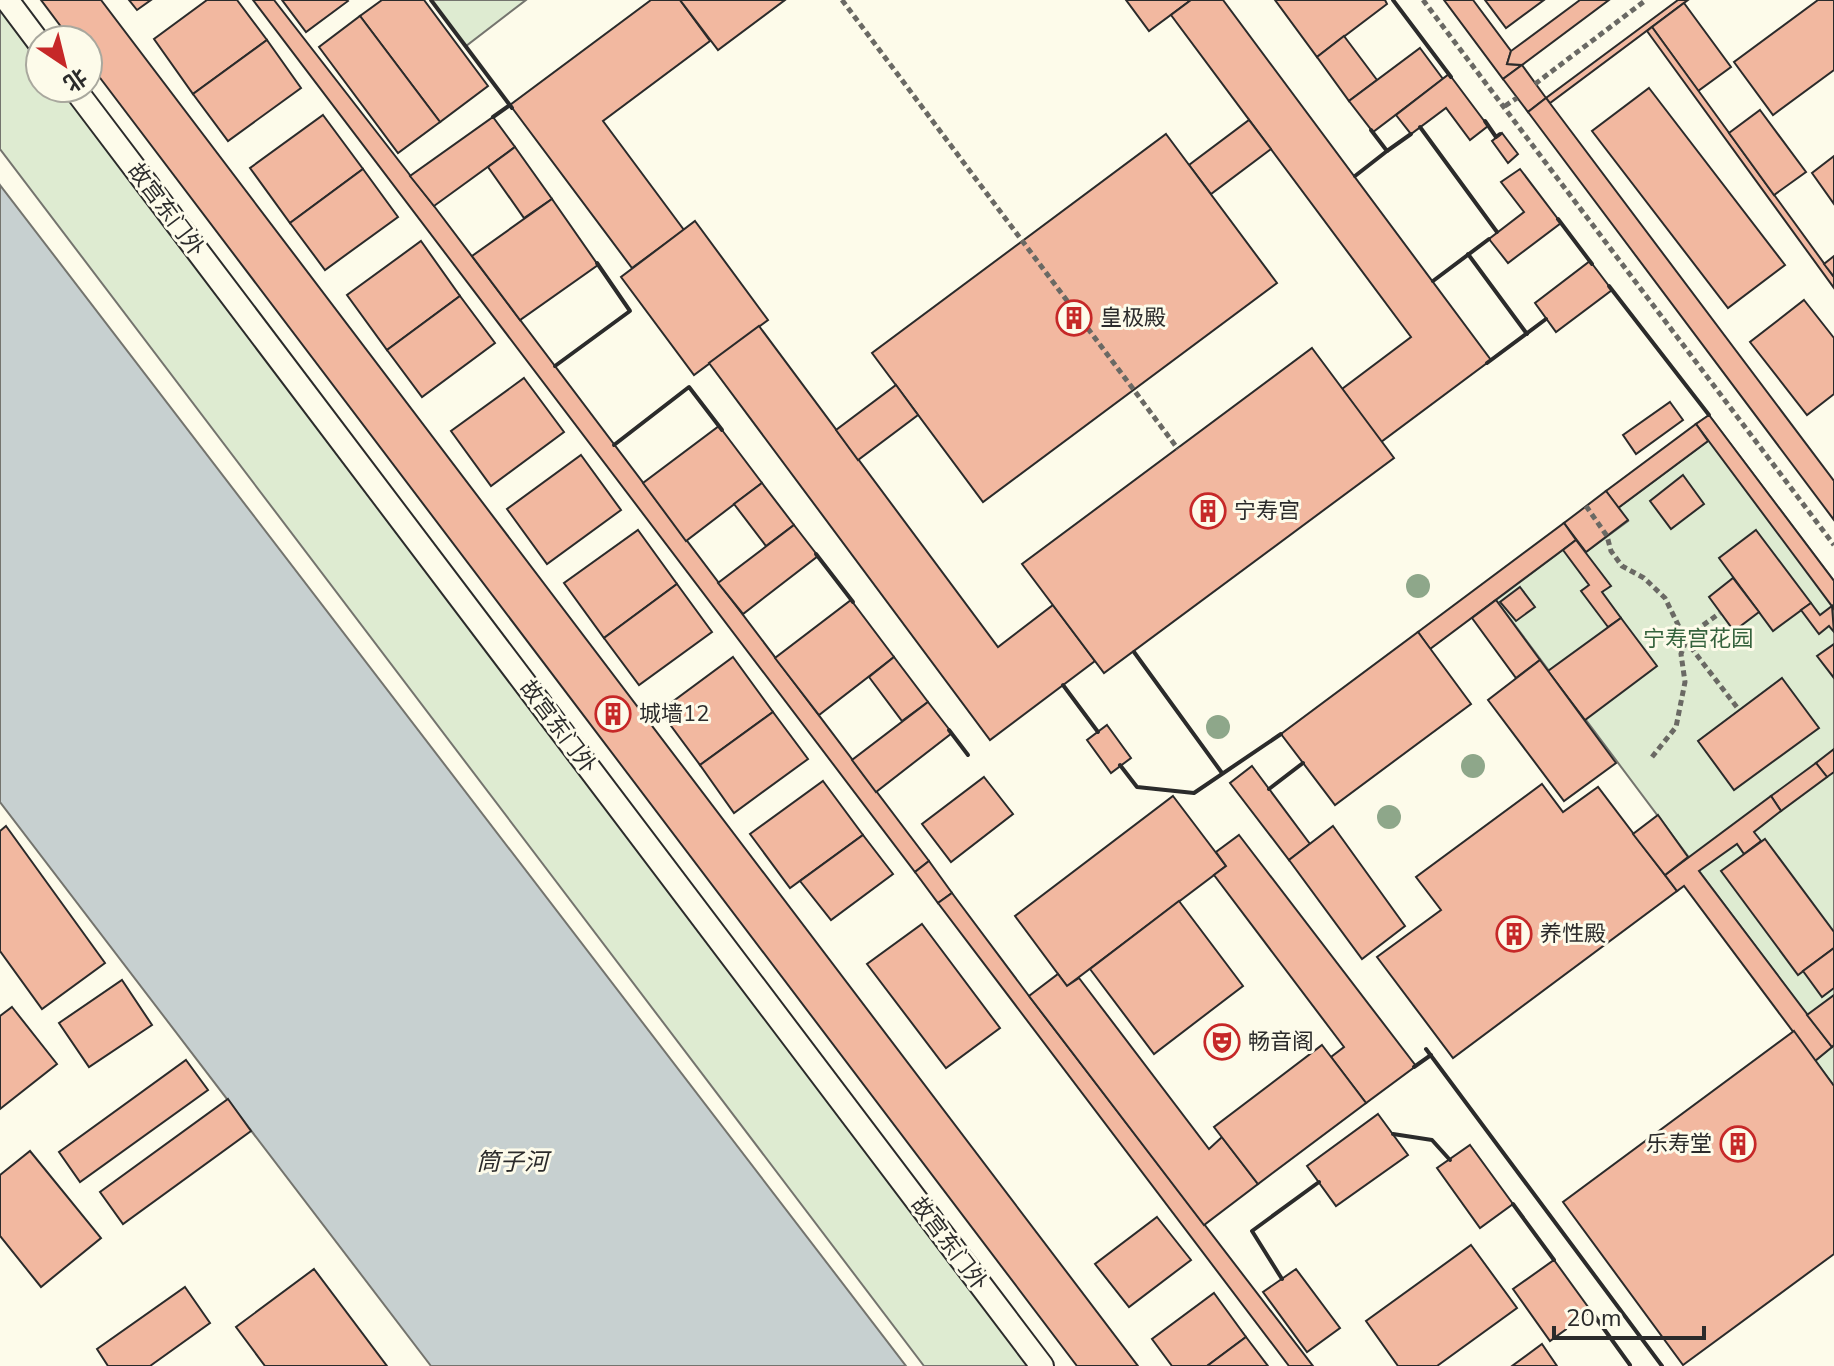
<svg xmlns="http://www.w3.org/2000/svg" width="1834" height="1366" font-family="'Nunito Sans','Noto Sans SC',sans-serif">
<rect width="100%" height="100%" fill="#fdfbea"/>
<!-- green -->
<g fill="#deebd1" stroke="#74746e" stroke-width="2">
<polygon points="431,0 526,0 466,46"/>
<polygon points="0,7 40,59 40,88 62,88 1032,1366 924,1366 0,149"/>
<polygon points="1709,415 1834,581 1834,1086 1815,1061 1831,1047 1496,600 1576,540 1586,552 1628,521 1618,508 1708,441 1696,424"/>
</g>
<!-- water -->
<polygon fill="#c7d0d0" stroke="#74746e" stroke-width="2" points="0,185 906,1366 431,1366 0,802"/>
<!-- building -->
<g fill="#f2b8a0" stroke="#2b2b2b" stroke-width="2">
<polygon points="41,0 101,0 1138,1366 1077,1366 88,62 88,40 71,40"/>
<polygon points="129,0 151,0 137,10"/>
<polygon points="207,0 237,0 267,40 193,94 154,39"/>
<polygon points="253,0 274,0 434,206 929,861 915,872"/>
<polygon points="282,0 347,0 348,1 306,32"/>
<polygon points="382,0 424,0 488,86 440,122 360,16"/>
<polygon points="651,0 680,0 710,41 603,121 684,230 632,268 510,105"/>
<polygon points="680,0 785,0 718,50"/>
<polygon points="1126,0 1191,0 1149,31"/>
<polygon points="1191,0 1223,0 1491,360 1381,442 1342,389 1411,337 1171,15"/>
<polygon points="1275,0 1385,0 1387,4 1317,57"/>
<polygon points="1444,0 1473,0 1511,51 1507,64 1522,65 1503,79"/>
<polygon points="1485,0 1544,0 1506,28"/>
<polygon points="1580,0 1609,0 1522,65 1507,64 1511,51"/>
<polygon points="1678,0 1688,0 1550,103 1546,98"/>
<polygon points="1818,0 1834,0 1834,70 1773,115 1734,62"/>
<polygon points="1684,3 1731,67 1698,91 1652,27"/>
<polygon points="360,16 440,122 398,153 319,47"/>
<polygon points="1652,27 1834,277 1834,288 1647,31"/>
<polygon points="1344,36 1377,80 1349,101 1317,57"/>
<polygon points="267,40 301,88 228,141 193,94"/>
<polygon points="1420,48 1443,79 1373,132 1349,101"/>
<polygon points="1522,65 1546,98 1528,112 1503,79"/>
<polygon points="1449,74 1488,126 1470,140 1446,108 1411,134 1396,115"/>
<polygon points="1649,88 1785,265 1728,308 1592,131"/>
<polygon points="1546,98 1834,481 1834,520 1528,112"/>
<polygon points="1760,110 1806,172 1774,195 1729,133"/>
<polygon points="323,115 363,169 290,223 250,168"/>
<polygon points="493,117 515,147 434,206 410,176"/>
<polygon points="1249,120 1271,149 1211,194 1189,165"/>
<polygon points="1502,133 1518,154 1508,163 1492,141"/>
<polygon points="1166,134 1277,283 983,502 872,353"/>
<polygon points="515,147 552,199 524,218 488,167"/>
<polygon points="1834,156 1834,204 1812,173"/>
<polygon points="363,169 398,217 325,270 290,223"/>
<polygon points="1520,169 1561,223 1508,263 1489,239 1524,212 1501,182"/>
<polygon points="552,199 598,265 520,320 472,256"/>
<polygon points="695,221 768,320 694,375 621,277"/>
<polygon points="421,241 460,296 387,350 347,295"/>
<polygon points="1834,256 1834,277 1824,264"/>
<polygon points="1590,261 1612,290 1556,332 1535,303"/>
<polygon points="460,296 495,343 422,397 387,350"/>
<polygon points="1804,300 1834,338 1834,394 1807,415 1750,342"/>
<polygon points="759,326 998,647 1053,605 1095,661 990,740 709,363"/>
<polygon points="1312,348 1394,458 1104,673 1022,564"/>
<polygon points="524,378 564,432 491,486 451,431"/>
<polygon points="896,385 918,415 858,460 836,430"/>
<polygon points="1670,402 1683,420 1636,454 1623,435"/>
<polygon points="1709,415 1834,581 1834,609 1696,424"/>
<polygon points="1696,424 1708,441 1618,508 1606,491"/>
<polygon points="719,426 762,483 686,541 643,483"/>
<polygon points="581,455 621,510 547,564 507,509"/>
<polygon points="1683,475 1704,504 1671,529 1650,501"/>
<polygon points="762,483 794,525 766,546 734,504"/>
<polygon points="1606,491 1628,520 1586,552 1564,523"/>
<polygon points="1564,523 1576,540 1430,649 1418,632"/>
<polygon points="794,525 818,556 743,614 718,583"/>
<polygon points="638,530 677,584 604,638 564,583"/>
<polygon points="1756,530 1811,603 1773,631 1719,558"/>
<polygon points="1576,540 1611,586 1602,592 1621,618 1608,627 1581,591 1589,585 1563,550"/>
<polygon points="1733,578 1759,612 1734,631 1709,597"/>
<polygon points="677,584 712,632 639,685 604,638"/>
<polygon points="1520,587 1535,607 1516,621 1500,602"/>
<polygon points="851,600 894,657 819,715 775,658"/>
<polygon points="1496,600 1540,660 1516,678 1472,618"/>
<polygon points="1811,603 1820,615 1832,606 1834,632 1829,626 1819,634 1801,610"/>
<polygon points="1621,618 1657,666 1585,720 1548,671"/>
<polygon points="1418,632 1471,704 1335,805 1281,734"/>
<polygon points="1834,644 1834,678 1817,656"/>
<polygon points="733,657 773,712 700,765 660,711"/>
<polygon points="894,657 928,702 902,721 869,677"/>
<polygon points="1540,660 1616,763 1564,801 1488,700"/>
<polygon points="1782,678 1819,728 1734,790 1698,741"/>
<polygon points="928,702 952,733 876,792 852,760"/>
<polygon points="773,712 808,759 734,813 700,765"/>
<polygon points="1107,725 1131,758 1111,773 1087,740"/>
<polygon points="1834,749 1834,772 1827,777 1816,763"/>
<polygon points="1816,763 1827,777 1781,811 1771,796"/>
<polygon points="1252,766 1310,844 1289,860 1230,783"/>
<polygon points="984,777 1013,814 951,862 922,824"/>
<polygon points="823,781 863,835 790,888 750,834"/>
<polygon points="1542,784 1563,812 1598,787 1677,891 1453,1058 1377,957 1441,910 1416,877"/>
<polygon points="1173,796 1226,866 1067,986 1015,916"/>
<polygon points="1771,796 1781,811 1754,832 1761,841 1744,854 1737,844 1699,871 1832,1047 1815,1061 1684,886 1677,891 1665,875"/>
<polygon points="1658,815 1688,857 1665,875 1633,834"/>
<polygon points="6,826 105,963 42,1009 0,951 0,831"/>
<polygon points="1333,826 1405,926 1362,959 1289,860"/>
<polygon points="863,835 893,874 831,920 800,881"/>
<polygon points="1239,835 1416,1066 1366,1103 1331,1057 1344,1047 1214,875 1226,866 1216,852"/>
<polygon points="1765,839 1834,932 1834,948 1798,975 1721,871"/>
<polygon points="929,861 952,893 938,903 915,872"/>
<polygon points="952,893 1029,996 1313,1366 1289,1366 938,903"/>
<polygon points="1179,901 1243,986 1154,1054 1090,969"/>
<polygon points="922,924 1000,1028 946,1068 867,964"/>
<polygon points="1834,948 1834,988 1822,997 1803,971"/>
<polygon points="1058,974 1067,986 1079,978 1209,1149 1222,1137 1258,1184 1204,1225 1029,996"/>
<polygon points="122,980 152,1025 89,1067 59,1023"/>
<polygon points="1834,995 1834,1045 1832,1047 1807,1015"/>
<polygon points="12,1007 57,1064 0,1109 0,1016"/>
<polygon points="1794,1031 1834,1086 1834,1254 1683,1365 1563,1202"/>
<polygon points="1322,1045 1366,1103 1258,1184 1214,1127"/>
<polygon points="186,1060 208,1090 80,1182 59,1152"/>
<polygon points="228,1099 251,1131 123,1224 100,1192"/>
<polygon points="1378,1114 1408,1155 1336,1206 1307,1166"/>
<polygon points="1470,1145 1513,1204 1480,1228 1437,1168"/>
<polygon points="30,1151 101,1238 41,1287 0,1236 0,1175"/>
<polygon points="1157,1217 1191,1260 1129,1307 1095,1264"/>
<polygon points="1471,1245 1517,1308 1437,1366 1398,1366 1366,1321"/>
<polygon points="1554,1260 1591,1311 1550,1341 1513,1289"/>
<polygon points="314,1269 387,1366 265,1366 236,1327"/>
<polygon points="1296,1269 1340,1328 1307,1352 1263,1292"/>
<polygon points="185,1287 210,1323 150,1366 108,1366 97,1349"/>
<polygon points="1214,1293 1246,1337 1207,1366 1172,1366 1152,1339"/>
<polygon points="1246,1337 1268,1366 1207,1366"/>
<polygon points="1542,1344 1557,1366 1512,1366"/>
</g>
<g fill="none" stroke-linecap="round" stroke-linejoin="round">
<defs>
<g id="lane">
<polyline points="7,0 40,44"/>
<polyline points="74,88 1042,1366"/>
</g>
</defs>
<!-- lane casing -->
<use href="#lane" stroke="#2b2b2b" stroke-width="26"/>
<!-- path -->
<g stroke="#6a6964" stroke-width="5" stroke-dasharray="6 4" stroke-linecap="butt">
<polyline points="842,0 1178,449"/>
<polyline points="1423,0 1834,545"/>
<polyline points="1535,84 1646,0"/>
<polyline points="1505,106 1517,98"/>
<polyline points="1586,506 1607,536 1611,551 1622,566 1644,578 1665,598 1686,641 1739,710"/>
<polyline points="1652,757 1676,727 1685,682 1681,654 1686,641 1695,631 1720,613"/>
</g>
<!-- lane -->
<use href="#lane" stroke="#fdfbea" stroke-width="22"/>
<!-- wall -->
<g stroke="#2b2b2b" stroke-width="4">
<polyline points="431,0 512,108"/>
<polyline points="1393,0 1451,77"/>
<polyline points="493,117 510,105"/>
<polyline points="1485,121 1496,137 1500,134"/>
<polyline points="1420,127 1497,232"/>
<polyline points="1371,130 1387,151 1411,134"/>
<polyline points="1355,176 1387,151"/>
<polyline points="1558,219 1592,264"/>
<polyline points="1468,254 1527,334"/>
<polyline points="1433,281 1489,239"/>
<polyline points="1609,286 1709,415"/>
<polyline points="1487,363 1546,319"/>
<polyline points="555,366 630,311 597,263"/>
<polyline points="614,445 689,387 722,430"/>
<polyline points="816,554 853,602"/>
<polyline points="1134,652 1222,773"/>
<polyline points="1063,685 1098,732"/>
<polyline points="949,730 968,755"/>
<polyline points="1120,765 1137,787 1194,793 1281,734"/>
<polyline points="1269,789 1303,763"/>
<polyline points="1426,1049 1662,1366"/>
<polyline points="1414,1067 1431,1055"/>
<polyline points="1393,1134 1432,1140 1450,1160"/>
<polyline points="1513,1204 1554,1260"/>
<polyline points="1282,1279 1252,1231 1319,1182"/>
<polyline points="1591,1311 1630,1365"/>
</g>
</g>
<!-- trees -->
<g fill="#8ea78a">
<circle cx="1418" cy="586" r="12"/>
<circle cx="1218" cy="727" r="12"/>
<circle cx="1473" cy="766" r="12"/>
<circle cx="1389" cy="817" r="12"/>
</g>
<!-- icons -->
<defs>
<symbol id="building-ring" viewBox="-11 -11 22 22"><circle r="9.5" fill="#fdfbea" stroke="#c62828" stroke-width="1.5"/><path d="M-4-6H4V6H1V3H-1V6H-4ZM-2.5-4.3h1.7v1.8h-1.7ZM.8-4.3h1.7v1.8H.8ZM-2.5-1h1.7V.8h-1.7ZM.8-1h1.7V.8H.8Z" fill="#c62828"/></symbol>
<symbol id="theatre-ring" viewBox="-11 -11 22 22"><circle r="9.5" fill="#fdfbea" stroke="#c62828" stroke-width="1.5"/><path d="M-5-5.5Q0-4 5-5.5V0Q5 5 0 6Q-5 5-5 0ZM-3.3-2.5H-1v1.5H-3.3ZM1-2.5H3.3v1.5H1ZM-2.8 1Q0 5.5 2.8 1Z" fill="#c62828"/></symbol>
</defs>
<g fill-rule="evenodd">
<use href="#building-ring" x="1054" y="298" width="40" height="40"/>
<use href="#building-ring" x="1188" y="491" width="40" height="40"/>
<use href="#building-ring" x="593" y="694" width="40" height="40"/>
<use href="#building-ring" x="1494" y="914" width="40" height="40"/>
<use href="#theatre-ring" x="1202" y="1022" width="40" height="40"/>
<use href="#building-ring" x="1718" y="1124" width="40" height="40"/>
</g>
<g text-anchor="middle" dominant-baseline="central" stroke-width="6" stroke-linejoin="round" paint-order="stroke">
<!-- street labels -->
<g font-size="22" fill="#2b2b2b" stroke="#fdfbea">
<text transform="translate(166 210) rotate(53)">故宫东门外</text>
<text transform="translate(558 727) rotate(53)">故宫东门外</text>
<text transform="translate(949 1244) rotate(53)">故宫东门外</text>
</g>
<!-- poi labels -->
<g font-size="22" fill="#2b2b2b" stroke="#fdfbea" text-anchor="start">
<text x="1100" y="318">皇极殿</text>
<text x="1234" y="511">宁寿宫</text>
<text x="639" y="714">城墙12</text>
<text x="1540" y="934">养性殿</text>
<text x="1248" y="1042">畅音阁</text>
<text x="1712" y="1144" text-anchor="end">乐寿堂</text>
</g>
<!-- park labels -->
<g font-size="22" fill="#34623c" stroke="#fdfbea">
<text x="1698" y="639">宁寿宫花园</text>
</g>
<!-- water labels -->
<g font-size="24" font-style="italic" fill="#2b2b2b" stroke="#fdfbea">
<text x="512" y="1162">筒子河</text>
</g>
</g>
<!-- north arrow -->
<g transform="translate(64 64) rotate(145)"><circle r="38" fill="#fdfbea" stroke="#a9a89e" stroke-width="2"/>
<path d="M0-6L14 30L0 20L-14 30Z" fill="#c62828"/>
<text y="-12" font-size="22" font-weight="bold" text-anchor="middle" fill="#2b2b2b">北</text>
</g>
<!-- scale -->
<path d="M1554 1326v12h150v-12" fill="none" stroke="#2b2b2b" stroke-width="4"/>
<text x="1566" y="1326" font-size="24" fill="#2b2b2b" stroke="#fdfbea" stroke-width="6" paint-order="stroke">20 m</text>
</svg>
